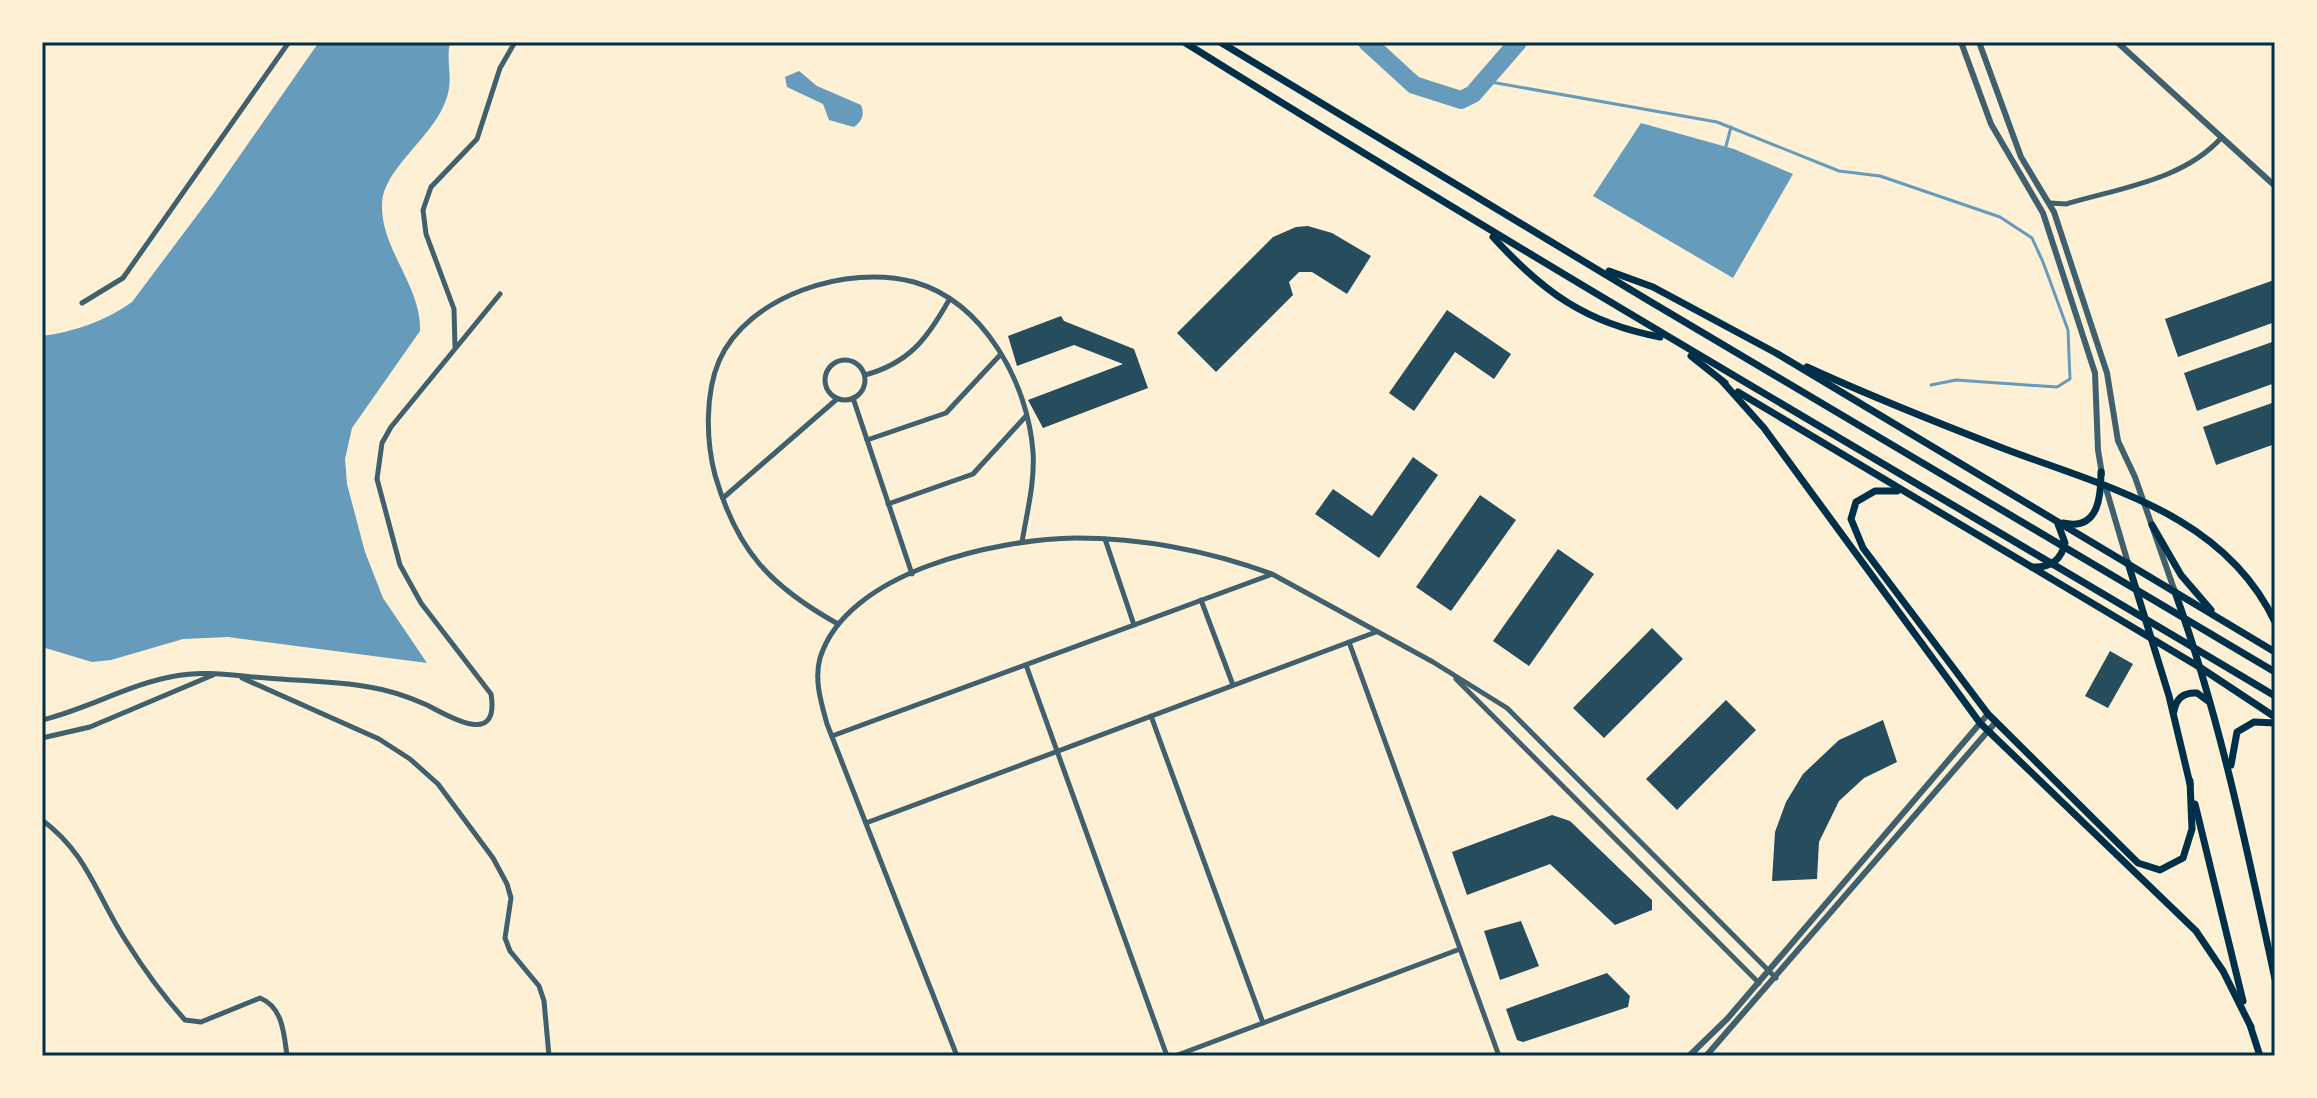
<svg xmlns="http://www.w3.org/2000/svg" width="2317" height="1098" font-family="'DejaVu Sans',sans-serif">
<rect width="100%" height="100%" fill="#fdf0d5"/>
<!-- water -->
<g fill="#669bbc">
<path d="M319,42H450C445,67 456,80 443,107C429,139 383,171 382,203C380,249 422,286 420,331L352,428L345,459L347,484L365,552L383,598L427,663L228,637L183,639L111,660L92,662L42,647V336C73,332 106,321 132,302L213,194Z"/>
<path d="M799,71L817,86L861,105C865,115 862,121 854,127L829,120L823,104L787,87L785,77Z"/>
<polygon points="1641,123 1734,149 1793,174 1733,278 1593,196"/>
</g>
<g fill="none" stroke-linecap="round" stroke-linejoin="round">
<!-- stream -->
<g stroke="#669bbc" stroke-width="3">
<polyline points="1485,81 1717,122 1839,171 1880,176 2000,217 2032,238 2043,262 2068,330 2070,379 2057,387 1956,380 1931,385"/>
<polyline points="1726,146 1731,127"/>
</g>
<!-- river -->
<polyline stroke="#669bbc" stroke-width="18" points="1367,42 1414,85 1461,100 1473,94 1518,42"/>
</g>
<!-- building -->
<g fill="#264d5e">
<polygon points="1308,226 1332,233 1371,256 1347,294 1312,272 1299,272 1289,282 1293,295 1216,372 1177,333 1273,237 1296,227"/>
<polygon points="2274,280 2275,322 2178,357 2165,319"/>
<polygon points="1447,310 1511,354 1494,379 1455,352 1414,411 1389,393"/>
<polygon points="1061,316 1064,321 1134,349 1148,388 1043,428 1028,400 1123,364 1074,345 1017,366 1008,336"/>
<polygon points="2275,341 2275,383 2197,411 2184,373"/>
<polygon points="2275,402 2275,444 2216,465 2203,427"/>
<polygon points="1413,457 1438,475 1379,558 1315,514 1333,489 1372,516"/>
<polygon points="1480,495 1516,520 1451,611 1416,587"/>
<polygon points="1558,549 1594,574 1529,666 1493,641"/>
<polygon points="1652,628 1683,659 1604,738 1573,708"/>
<polygon points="2110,651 2133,664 2108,708 2085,696"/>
<polygon points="1726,700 1756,730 1677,810 1646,779"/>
<polygon points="1883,720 1897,762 1864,778 1839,801 1819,842 1817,879 1772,881 1775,832 1786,802 1803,774 1839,740"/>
<polygon points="1552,815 1570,821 1652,900 1652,910 1615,925 1550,864 1467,895 1452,852"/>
<polygon points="1521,921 1539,966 1500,980 1484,931"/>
<polygon points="1607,973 1630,996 1628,1007 1523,1042 1517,1040 1506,1009"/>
</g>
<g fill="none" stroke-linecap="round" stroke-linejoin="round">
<!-- minor -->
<g stroke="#3f606c" stroke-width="5">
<path d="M2050,203L2066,204C2120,188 2184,180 2222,137"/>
<polyline points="82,303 123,278 289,42"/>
<polyline points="455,347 454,309 426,234 423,210 431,187 477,139 500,68 515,42"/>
<circle cx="845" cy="380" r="20"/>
<path d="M865,375C909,363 927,339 949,300"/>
<polyline points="853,398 912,574"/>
<polyline points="867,440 946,413 1001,354"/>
<polyline points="723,498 837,399"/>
<polyline points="888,504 973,474 1026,416"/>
<polyline points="1105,539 1134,625"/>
<polyline points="1201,600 1233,685"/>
<path d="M838,624C770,586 737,551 715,475C706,441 705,394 719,361C748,295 848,264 914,282C984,302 1028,383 1033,452C1035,482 1027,512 1022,542"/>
<polyline points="1349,642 1499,1056"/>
<polyline points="1026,665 1167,1056"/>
<polyline points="242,678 379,739 410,759 438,784 493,858 507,884 511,898 505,938 510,951 539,986 544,1001 549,1056"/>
<polyline points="1456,679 1759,983"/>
<polyline points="1151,716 1263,1023"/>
<path d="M42,720C88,709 129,684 175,676C205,670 236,676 266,678C300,681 335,681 369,687C389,690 409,697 427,705C447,715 500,749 491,694L421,603L400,565L377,479L382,443L391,427L500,294"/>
<polyline points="832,736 1270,575"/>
<polyline points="42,738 90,727 213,675"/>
<path d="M42,820C88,854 96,895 126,941C143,968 164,997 185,1020L201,1022L260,998C283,1007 284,1034 287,1056"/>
<polyline points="866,823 1376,632"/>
<path d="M957,1056L827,724C821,702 814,680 820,658C847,571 997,539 1076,538C1144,538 1209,551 1272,574L1433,662L1507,708L1776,978"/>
<polyline points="1175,1056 1460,949"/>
</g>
<!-- tertiary -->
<g stroke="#3f606c" stroke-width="6">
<polyline points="1961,42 1991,124 2043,213 2095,373 2098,450 2102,474"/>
<polyline points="1979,42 2021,157 2054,212 2107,373 2118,441 2135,477 2175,592"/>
<polyline points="2117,42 2275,186"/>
<polyline points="2105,485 2128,563"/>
<polyline points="1689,1056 1728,1018 1988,714"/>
<polyline points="1706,1056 1995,723"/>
</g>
<!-- primary -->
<g stroke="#003049" stroke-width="7">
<path d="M1184,42C1544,267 1911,479 2275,696"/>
<polyline points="1220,42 1646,299 2275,672"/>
<path d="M1493,237C1543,292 1586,323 1660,337"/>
<polyline points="1609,271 1653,287 1776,353 2275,652"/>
<polyline points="1691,356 1725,383"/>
<path d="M1807,367C1872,397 1938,423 2005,449C2108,488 2224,514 2275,622"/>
<polyline points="1722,381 1764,428 1980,723 2196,931 2223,971 2251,1027"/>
<polyline points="1738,392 2201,668 2275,717"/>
<polyline points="1897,491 1875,491 1856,502 1851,519 1863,548 1988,714 2138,863 2160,870 2183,858 2192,829 2190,781"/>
<path d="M2063,523C2098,531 2101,498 2101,472"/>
<polyline points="2152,525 2181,575 2211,610"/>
<polyline points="2128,563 2169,696 2190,784"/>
<path d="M2032,567C2050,568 2061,561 2065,543L2058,524"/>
<path d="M2175,592C2220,718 2247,849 2275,979"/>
<path d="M2174,711C2176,698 2184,692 2197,693L2208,701"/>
<polyline points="2231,765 2237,732 2254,722 2275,723"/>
<polyline points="2195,804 2243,1001"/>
<polyline points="2250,1025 2260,1056"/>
</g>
</g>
<!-- border -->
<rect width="2317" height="1098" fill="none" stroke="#fdf0d5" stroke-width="88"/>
<rect x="44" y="44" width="2229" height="1010" fill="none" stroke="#003049" stroke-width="3"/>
</svg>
